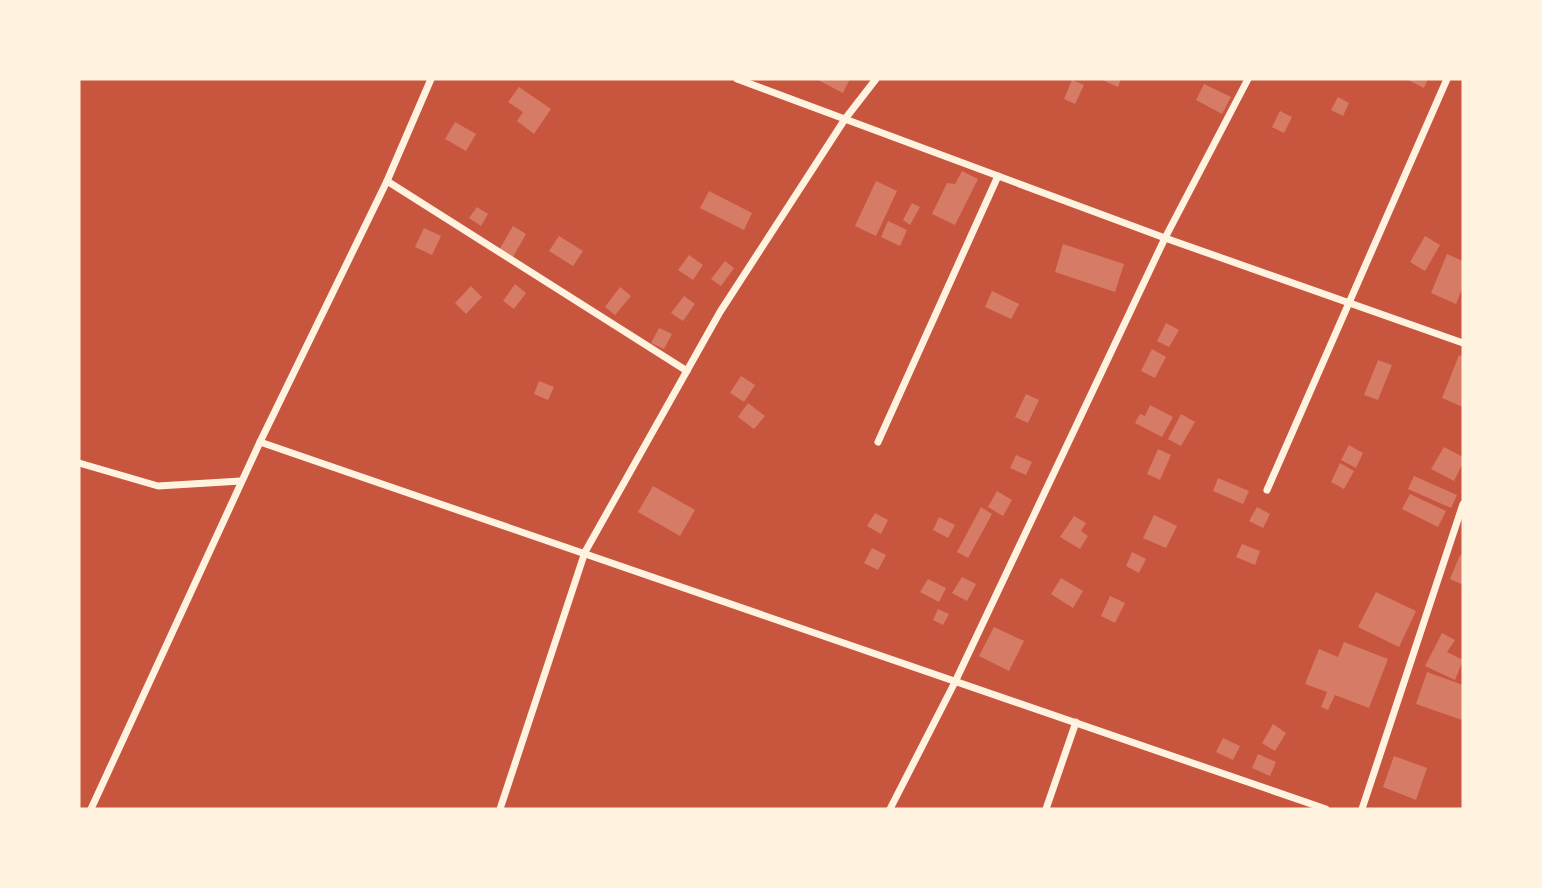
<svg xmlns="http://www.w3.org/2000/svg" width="1542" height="888" font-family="'PT Sans',sans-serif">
<rect width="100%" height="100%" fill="#c8553d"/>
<!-- building -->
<g fill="#d67c66">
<polygon points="816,79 850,79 843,93"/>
<polygon points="1100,79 1121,79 1118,87"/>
<polygon points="1406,79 1428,79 1424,88"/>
<polygon points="1072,80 1084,85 1075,104 1064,99"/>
<polygon points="1204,84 1231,97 1222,114 1196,100"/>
<polygon points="519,87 551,109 534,134 517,121 523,112 508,102"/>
<polygon points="1338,97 1349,103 1343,116 1331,110"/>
<polygon points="1280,111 1292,117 1284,133 1272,127"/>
<polygon points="455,122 476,134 466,151 445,139"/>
<polygon points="962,171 978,179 955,225 932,214 947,183 955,184"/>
<polygon points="876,181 897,191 876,236 855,226"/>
<polygon points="709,191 752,213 744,230 700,208"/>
<polygon points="912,203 920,207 910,225 903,220"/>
<polygon points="477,207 488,214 481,226 469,218"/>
<polygon points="888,221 907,230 900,246 881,237"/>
<polygon points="513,226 526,234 513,257 499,250"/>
<polygon points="424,228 441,236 432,255 415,247"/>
<polygon points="559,236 583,251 573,266 549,251"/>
<polygon points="1425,236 1440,245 1425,271 1410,262"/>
<polygon points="1063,244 1124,264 1115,292 1055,272"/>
<polygon points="1447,254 1463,261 1463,286 1456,304 1431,293"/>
<polygon points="689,255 703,265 693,280 678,270"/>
<polygon points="725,261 734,268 721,286 711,279"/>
<polygon points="515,284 526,293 514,309 503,301"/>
<polygon points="471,286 482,297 466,314 455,303"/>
<polygon points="620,287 631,296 615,315 605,307"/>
<polygon points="992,291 1019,304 1011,319 985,307"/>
<polygon points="684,296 695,304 683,321 671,313"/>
<polygon points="1166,323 1179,330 1169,347 1157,341"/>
<polygon points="659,328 672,334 664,349 651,343"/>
<polygon points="1152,349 1166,357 1155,378 1141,371"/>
<polygon points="1459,355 1463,357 1463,407 1442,398"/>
<polygon points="1378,360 1392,365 1378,400 1364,395"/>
<polygon points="741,376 755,385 744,402 730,393"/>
<polygon points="539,381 554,387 548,400 534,394"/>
<polygon points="1026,394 1039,400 1028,423 1015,417"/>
<polygon points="748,403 765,416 754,429 738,417"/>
<polygon points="1150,405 1173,417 1162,437 1135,423 1140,414 1145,416"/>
<polygon points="1181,414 1195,422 1181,446 1168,439"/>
<polygon points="1349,445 1363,453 1356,468 1341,460"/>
<polygon points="1444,447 1463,457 1463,463 1454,481 1431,469"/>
<polygon points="1158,449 1171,455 1160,480 1147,474"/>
<polygon points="1016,455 1032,462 1026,475 1010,468"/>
<polygon points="1340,463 1354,471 1344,489 1331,482"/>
<polygon points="1414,476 1457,495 1451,508 1408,489"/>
<polygon points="1218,478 1249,491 1243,504 1213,491"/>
<polygon points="653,486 695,510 680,536 638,512"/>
<polygon points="997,491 1012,500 1003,516 988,507"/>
<polygon points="1410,494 1446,511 1438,527 1402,509"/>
<polygon points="981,507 992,514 968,558 957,552"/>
<polygon points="1257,507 1270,514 1263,528 1249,521"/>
<polygon points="875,513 888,520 881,534 867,526"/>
<polygon points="1154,515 1177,526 1166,548 1143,538"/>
<polygon points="1074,516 1086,523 1081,531 1088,536 1080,549 1060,537"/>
<polygon points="939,517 955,525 948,538 933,530"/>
<polygon points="1242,544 1260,551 1255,565 1236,557"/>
<polygon points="872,548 886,555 878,570 864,563"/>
<polygon points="1132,552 1146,559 1139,573 1126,566"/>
<polygon points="1460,555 1463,556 1463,585 1450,579"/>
<polygon points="962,577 976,584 967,601 952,593"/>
<polygon points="1061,578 1083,591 1073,608 1051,594"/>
<polygon points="928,579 946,588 939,602 920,592"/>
<polygon points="1376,592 1416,611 1399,647 1358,627"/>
<polygon points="1110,596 1125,603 1115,623 1101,616"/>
<polygon points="938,609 949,614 943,625 933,620"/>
<polygon points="994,627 1024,641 1009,671 979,656"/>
<polygon points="1442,633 1455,640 1447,652 1463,660 1455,680 1425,666"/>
<polygon points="1344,642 1388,659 1369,708 1335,695 1328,710 1321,707 1327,692 1305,684 1319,649 1338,657"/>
<polygon points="1427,672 1463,685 1462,720 1416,704"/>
<polygon points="1273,724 1286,733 1275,751 1262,743"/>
<polygon points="1223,738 1240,746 1233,760 1216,752"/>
<polygon points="1258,754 1276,762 1270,776 1252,768"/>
<polygon points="1394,756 1427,768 1416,800 1383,787"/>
</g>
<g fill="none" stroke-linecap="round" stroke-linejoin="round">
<!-- minor -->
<g stroke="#fff3e0" stroke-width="7">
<polyline points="737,79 1165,238 1463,343"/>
<polyline points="387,181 687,371"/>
<polyline points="260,442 1326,809"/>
<polyline points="878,442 998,176"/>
<polyline points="79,463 158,486 241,481"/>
<polyline points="1267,490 1447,79"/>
<polyline points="91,809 260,442 387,181 431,79"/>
<polyline points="500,809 585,552 720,312 845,119 876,79"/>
<polyline points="890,809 955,682 1165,238 1248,79"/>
<polyline points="1046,809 1076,722"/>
<polyline points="1362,809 1463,504"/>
</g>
</g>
<!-- border -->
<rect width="1542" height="888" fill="none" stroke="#fff3e0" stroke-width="161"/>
</svg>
